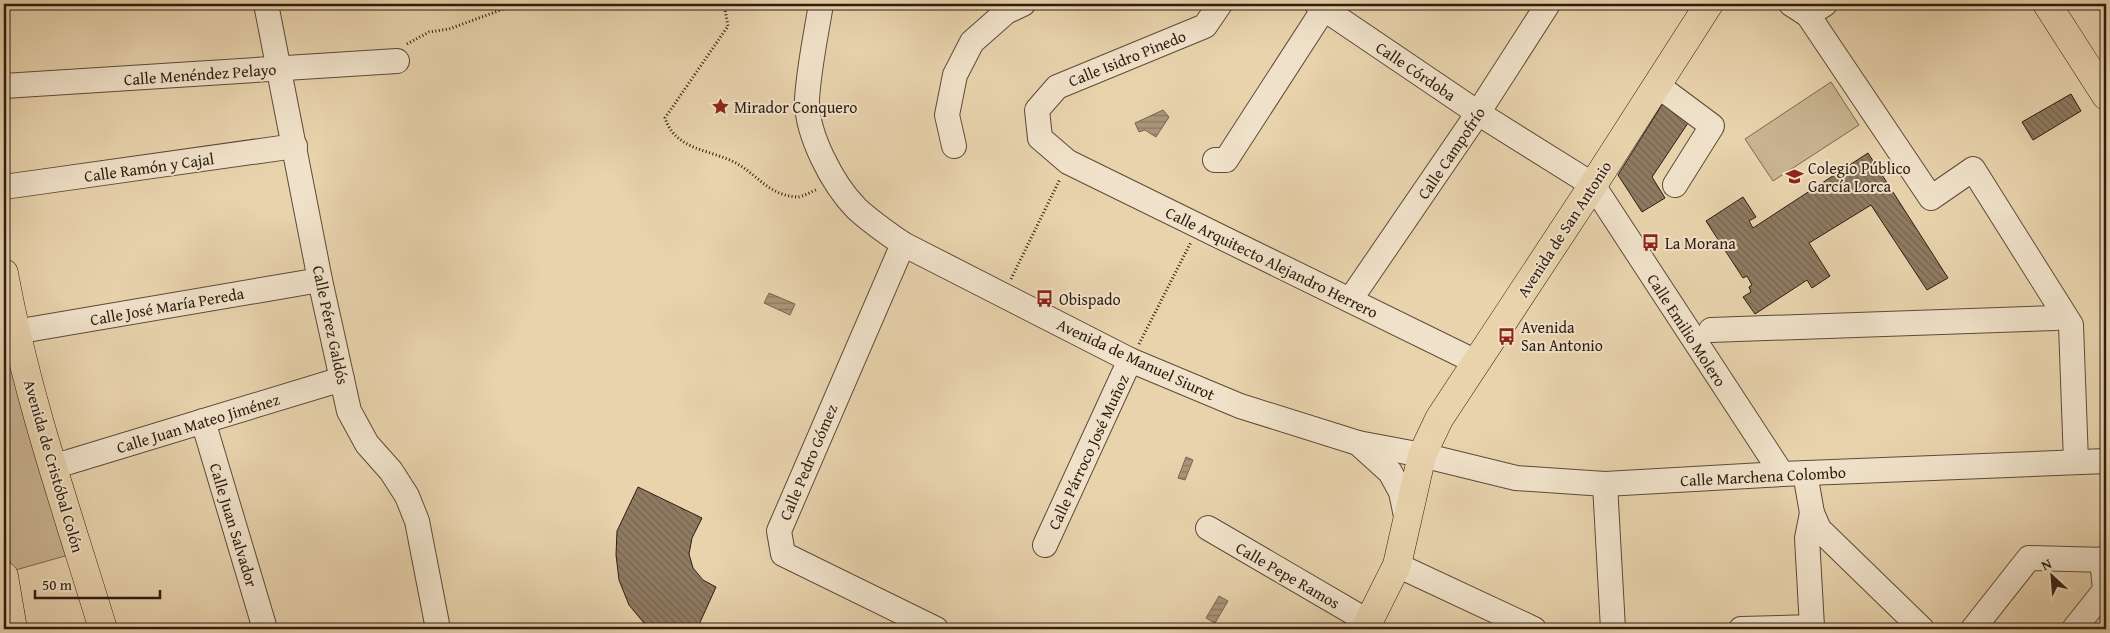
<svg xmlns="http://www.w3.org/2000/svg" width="2110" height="633" font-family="'Gentium Book Plus',serif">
<defs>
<pattern id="water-rules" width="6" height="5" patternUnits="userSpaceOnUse" patternTransform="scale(1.25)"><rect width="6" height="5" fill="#a99578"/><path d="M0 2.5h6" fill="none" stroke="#8a7961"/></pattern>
<pattern id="building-back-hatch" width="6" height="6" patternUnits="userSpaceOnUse" patternTransform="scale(1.25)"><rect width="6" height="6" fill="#8f7b62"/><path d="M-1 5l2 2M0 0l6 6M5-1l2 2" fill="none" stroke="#75644f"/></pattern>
</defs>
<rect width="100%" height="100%" fill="#e8d3ad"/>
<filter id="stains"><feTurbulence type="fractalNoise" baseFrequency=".004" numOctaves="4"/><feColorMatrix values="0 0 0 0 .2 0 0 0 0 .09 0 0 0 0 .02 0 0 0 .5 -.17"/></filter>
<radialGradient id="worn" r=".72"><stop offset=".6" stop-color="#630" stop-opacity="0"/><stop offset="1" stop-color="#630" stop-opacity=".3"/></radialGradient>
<!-- green -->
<g fill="#c9b492" stroke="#7c6851">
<polygon points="1831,82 1859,125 1773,181 1745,139"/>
<polygon points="4,320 72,554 12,571 4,526"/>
</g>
<!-- water -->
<g fill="url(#water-rules)" stroke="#78654e">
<polygon points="1163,110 1169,117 1156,137 1145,130 1139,132 1135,123"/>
<polygon points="769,293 795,304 790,315 764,303"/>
<polygon points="1186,457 1193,460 1185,480 1178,478"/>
<polygon points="1219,596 1228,601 1215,623 1206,618"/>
</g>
<!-- building -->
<g fill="url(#building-back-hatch)" stroke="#2f1c10">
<polygon points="2071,94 2081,111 2033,140 2022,122"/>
<polygon points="1663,103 1690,120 1652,177 1665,198 1642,212 1618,175"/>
<polygon points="1868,153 1948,278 1927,290 1871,205 1809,243 1830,276 1812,288 1807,280 1755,314 1743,297 1751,292 1749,287 1752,285 1747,276 1743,278 1706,221 1743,197 1756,217 1749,221 1753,228"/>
<polygon points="638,487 702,518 692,538 689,554 693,568 703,580 716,587 697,629 649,629 629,605 619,580 616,555 617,531"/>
</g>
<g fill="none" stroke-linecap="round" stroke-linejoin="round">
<defs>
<g id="minor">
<polyline points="266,4 320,280 349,411 367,444 391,471 407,496 417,521 438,629"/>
<path d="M821,4C816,35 809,67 807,99C806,134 833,185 857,209C871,222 887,233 903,244L1130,360L1240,406L1358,443L1422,455L1516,478L1605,484L1782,474L2106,461"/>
<polyline points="1220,4 1205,26 1057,87 1037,110 1040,138 1068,162 1476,362"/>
<polyline points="1317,4 1478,113 1593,185 1782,474"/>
<polyline points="1791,4 1808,15 1931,198 1973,169 2071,325 2076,462"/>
<polyline points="1808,15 1825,4"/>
<polyline points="1657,85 1712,126 1675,185"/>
<polyline points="4,86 397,61"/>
<polyline points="954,146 947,115 955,75 972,42 1006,12 1023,4"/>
<polyline points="1215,160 1226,160 1327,4"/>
<polyline points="4,187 295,146"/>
<polyline points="903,244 779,531 783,554 936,629"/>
<polyline points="1350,300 1478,113 1548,4"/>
<polyline points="1711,330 2055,318"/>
<polyline points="15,332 320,280"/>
<polyline points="203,421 265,629"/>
<polyline points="1358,443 1390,472 1401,492 1407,521"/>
<polyline points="53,466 69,462 342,379"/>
<polyline points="1805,473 1812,513 1819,529 1922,629"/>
<polyline points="1605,484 1613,629"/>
<polyline points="1208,528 1369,622"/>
<polyline points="1045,545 1130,360"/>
<polyline points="1397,565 1534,629"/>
<polyline points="1741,629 1812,627 1807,538 1812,513"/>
<polyline points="1973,629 2029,558 2106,560"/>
<polyline points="2074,629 2105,590 2102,559"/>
</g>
<g id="major">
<polyline points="2047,4 2106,96"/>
<path d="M4,273C26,394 67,511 103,629"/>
<polyline points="4,576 13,629"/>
<polyline points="1365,629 1397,565 1422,455 1439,419 1593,185 1709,4"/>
</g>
</defs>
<!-- minor casing -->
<use href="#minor" stroke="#5d4a37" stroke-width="26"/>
<!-- major casing -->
<use href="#major" stroke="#2f1c10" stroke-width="29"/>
<!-- path -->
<g stroke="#2f1c10" stroke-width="3" stroke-dasharray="1 2.5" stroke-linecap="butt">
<path d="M724,4L728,26L665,118C676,151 710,149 736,163C758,175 768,195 797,197C803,197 812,191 818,189"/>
<polyline points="407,44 429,32 449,29 517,4"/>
<polyline points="1011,279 1060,179"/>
<polyline points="1139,344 1191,242"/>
</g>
<!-- minor -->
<use href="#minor" stroke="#f0e2ca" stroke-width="24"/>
<!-- major -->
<use href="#major" stroke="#e8d3ad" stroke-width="28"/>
</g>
<!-- icons -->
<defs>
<symbol id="sight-bare" viewBox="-9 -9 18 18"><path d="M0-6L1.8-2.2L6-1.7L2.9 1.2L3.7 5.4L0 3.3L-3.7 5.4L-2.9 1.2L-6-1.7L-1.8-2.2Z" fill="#8f2418" stroke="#f0e2ca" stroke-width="2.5" paint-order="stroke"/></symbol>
<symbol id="school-bare" viewBox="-9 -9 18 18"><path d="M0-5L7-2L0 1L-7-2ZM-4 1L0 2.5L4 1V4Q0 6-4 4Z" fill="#8f2418" stroke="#f0e2ca" stroke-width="2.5" paint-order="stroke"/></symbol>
<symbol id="bus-bare" viewBox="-9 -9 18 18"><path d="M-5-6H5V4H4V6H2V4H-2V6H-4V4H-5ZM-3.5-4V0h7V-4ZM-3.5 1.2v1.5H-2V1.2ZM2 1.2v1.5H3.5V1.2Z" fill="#8f2418" stroke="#f0e2ca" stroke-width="2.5" paint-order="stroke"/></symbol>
</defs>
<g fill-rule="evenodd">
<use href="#sight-bare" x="708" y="94" width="25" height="25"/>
<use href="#school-bare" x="1782" y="164" width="25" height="25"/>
<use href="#bus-bare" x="1638" y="230" width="25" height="25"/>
<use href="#bus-bare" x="1032" y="286" width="25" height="25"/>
<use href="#bus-bare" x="1494" y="324" width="25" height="25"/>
</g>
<g text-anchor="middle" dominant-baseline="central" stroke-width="4" stroke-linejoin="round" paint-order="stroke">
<!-- street labels -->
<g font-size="16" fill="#2f1c10" stroke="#f0e2ca">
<text transform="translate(1127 58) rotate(-22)">Calle Isidro Pinedo</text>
<text transform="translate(1416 71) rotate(34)">Calle Córdoba</text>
<text transform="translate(200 74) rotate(-4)">Calle Menéndez Pelayo</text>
<text transform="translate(1451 153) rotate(-56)">Calle Campofrío</text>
<text transform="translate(149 167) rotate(-8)">Calle Ramón y Cajal</text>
<text transform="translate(1564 229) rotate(-57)">Avenida de San Antonio</text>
<text transform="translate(1272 262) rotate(26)">Calle Arquitecto Alejandro Herrero</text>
<text transform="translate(167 306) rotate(-10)">Calle José María Pereda</text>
<text transform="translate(331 325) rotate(78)">Calle Pérez Galdós</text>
<text transform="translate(1687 330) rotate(57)">Calle Emilio Molero</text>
<text transform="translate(1136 359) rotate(25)">Avenida de Manuel Siurot</text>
<text transform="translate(198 423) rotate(-17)">Calle Juan Mateo Jiménez</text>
<text transform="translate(1088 452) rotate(-65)">Calle Párroco José Muñoz</text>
<text transform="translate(808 462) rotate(-67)">Calle Pedro Gómez</text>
<text transform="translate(54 466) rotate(74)">Avenida de Cristóbal Colón</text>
<text transform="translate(1763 476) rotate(-3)">Calle Marchena Colombo</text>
<text transform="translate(234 525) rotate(73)">Calle Juan Salvador</text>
<text transform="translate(1288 575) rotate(30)">Calle Pepe Ramos</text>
</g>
<!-- poi labels -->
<g font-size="16" fill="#2f1c10" stroke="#f0e2ca" text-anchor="start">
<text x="734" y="107">Mirador Conquero</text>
<text x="1808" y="168">Colegio Público<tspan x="1808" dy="18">García Lorca</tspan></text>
<text x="1665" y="243">La Morana</text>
<text x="1059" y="299">Obispado</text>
<text x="1521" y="327">Avenida<tspan x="1521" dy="18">San Antonio</tspan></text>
</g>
</g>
<!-- margin -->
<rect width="2110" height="633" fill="none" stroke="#e8d3ad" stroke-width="20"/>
<rect x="5" y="5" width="2100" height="623" fill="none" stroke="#2f1c10" stroke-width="2.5"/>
<rect x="10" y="10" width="2090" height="613" fill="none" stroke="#2f1c10"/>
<!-- north arrow -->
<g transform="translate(2052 576) rotate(334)" stroke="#f0e2ca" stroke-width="4" paint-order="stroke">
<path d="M0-4L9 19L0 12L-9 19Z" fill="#2f1c10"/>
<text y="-8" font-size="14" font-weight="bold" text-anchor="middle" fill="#2f1c10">N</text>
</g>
<!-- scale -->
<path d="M35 590v8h125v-8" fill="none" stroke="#2f1c10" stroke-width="2.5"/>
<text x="42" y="590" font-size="15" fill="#2f1c10" stroke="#f0e2ca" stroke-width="4" paint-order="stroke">50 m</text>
<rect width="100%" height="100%" filter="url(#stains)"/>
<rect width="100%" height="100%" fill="url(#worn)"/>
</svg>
